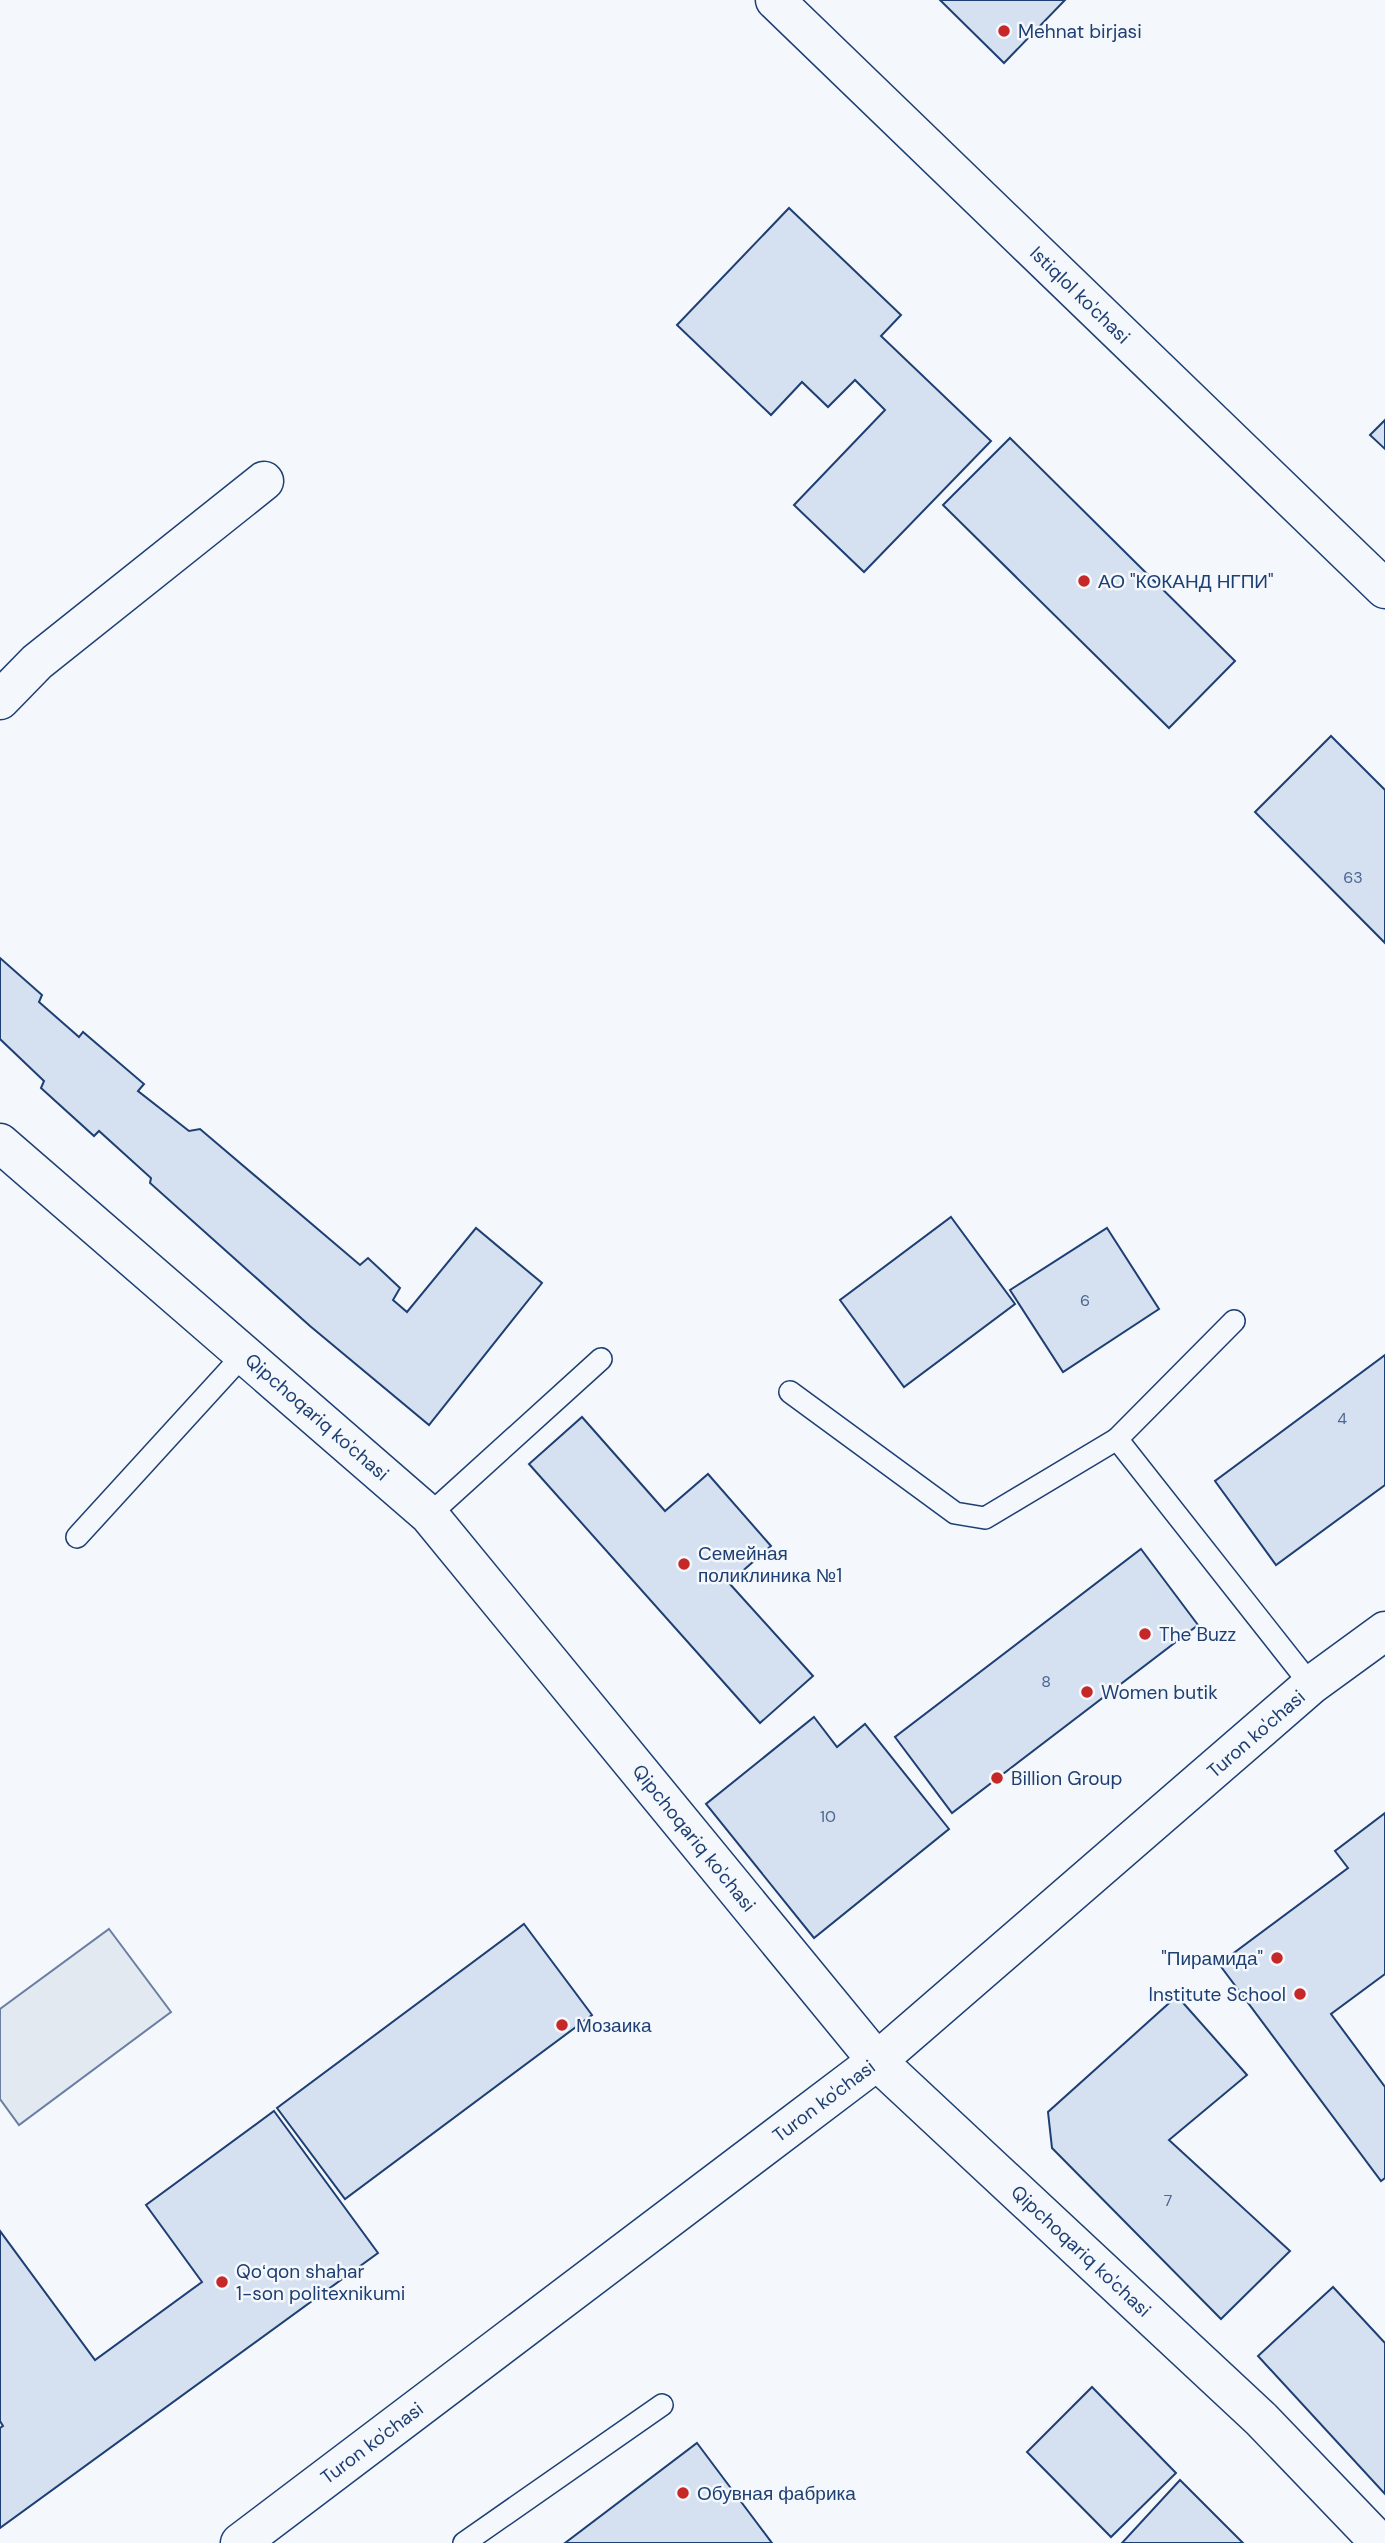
<svg xmlns="http://www.w3.org/2000/svg" width="1385" height="2543" font-family="'DM Sans',sans-serif">
<rect width="100%" height="100%" fill="#f4f7fb"/>
<!-- pitch -->
<polygon fill="#e3e9f0" stroke="#687fa3" stroke-width="2" points="109,1929 171,2012 19,2125 0,2099 0,2009"/>
<!-- building -->
<g fill="#d5e0f0" stroke="#1d3f73" stroke-width="2">
<polygon points="940,0 1065,0 1004,63"/>
<polygon points="789,208 901,315 881,336 991,441 864,572 794,505 885,410 855,380 828,407 802,382 771,415 677,325"/>
<polygon points="1385,420 1385,449 1370,435"/>
<polygon points="1010,438 1235,661 1169,728 943,505"/>
<polygon points="1331,736 1385,790 1385,943 1255,812"/>
<polygon points="0,958 42,995 39,1002 79,1037 83,1032 144,1084 138,1091 189,1131 200,1129 360,1265 368,1258 400,1288 393,1300 407,1312 476,1228 542,1283 429,1425 310,1326 150,1183 151,1178 99,1131 94,1136 41,1088 44,1081 0,1039"/>
<polygon points="951,1217 1015,1304 904,1387 840,1300"/>
<polygon points="1107,1228 1159,1309 1063,1372 1010,1290"/>
<polygon points="1385,1355 1385,1485 1276,1565 1215,1481"/>
<polygon points="582,1417 665,1511 708,1474 771,1546 729,1583 813,1676 760,1723 529,1464"/>
<polygon points="1141,1549 1198,1625 952,1813 895,1737"/>
<polygon points="814,1717 837,1747 865,1724 949,1829 814,1938 706,1804"/>
<polygon points="1385,1813 1385,1974 1331,2014 1385,2087 1385,2178 1381,2181 1219,1964 1348,1868 1335,1851"/>
<polygon points="524,1924 592,2015 345,2199 277,2108"/>
<polygon points="1177,1996 1247,2075 1169,2140 1290,2251 1221,2319 1052,2148 1048,2112"/>
<polygon points="274,2111 378,2253 0,2528 0,2428 3,2426 0,2421 0,2231 95,2360 202,2282 146,2205"/>
<polygon points="1333,2287 1385,2343 1385,2494 1258,2356"/>
<polygon points="1092,2387 1176,2473 1111,2537 1027,2452"/>
<polygon points="697,2443 772,2543 565,2543"/>
<polygon points="1180,2480 1243,2543 1122,2543"/>
</g>
<g fill="none" stroke-linecap="round" stroke-linejoin="round">
<defs>
<g id="service">
<polyline points="1234,1321 1117,1439 1311,1685"/>
<polyline points="790,1392 955,1513 985,1518 1117,1439"/>
<polyline points="429,1515 601,1359"/>
<polyline points="77,1537 245,1353"/>
<polyline points="464,2543 662,2405"/>
</g>
<g id="minor">
<polyline points="0,700 37,662 264,481"/>
<polyline points="0,1143 429,1515 877,2061 1261,2419 1380,2543"/>
</g>
<g id="secondary">
<polyline points="775,0 1385,589"/>
<polyline points="240,2543 877,2061 1311,1685 1385,1631"/>
</g>
</defs>
<!-- service casing -->
<use href="#service" stroke="#1d3f73" stroke-width="24"/>
<!-- minor casing -->
<use href="#minor" stroke="#1d3f73" stroke-width="41"/>
<!-- secondary casing -->
<use href="#secondary" stroke="#1d3f73" stroke-width="41"/>
<!-- service -->
<use href="#service" stroke="#f4f7fb" stroke-width="21"/>
<!-- minor -->
<use href="#minor" stroke="#f4f7fb" stroke-width="38"/>
<!-- secondary -->
<use href="#secondary" stroke="#f4f7fb" stroke-width="38"/>
</g>
<!-- markers -->
<g fill="#c62828" stroke="#f4f7fb" stroke-width="2.5">
<circle cx="1004" cy="31" r="7"/>
<circle cx="1084" cy="581" r="7"/>
<circle cx="684" cy="1564" r="7"/>
<circle cx="1145" cy="1634" r="7"/>
<circle cx="1087" cy="1692" r="7"/>
<circle cx="997" cy="1778" r="7"/>
<circle cx="1277" cy="1958" r="7"/>
<circle cx="1300" cy="1994" r="7"/>
<circle cx="562" cy="2025" r="7"/>
<circle cx="222" cy="2282" r="7"/>
<circle cx="683" cy="2493" r="7"/>
</g>
<g text-anchor="middle" dominant-baseline="central" stroke-width="5" stroke-linejoin="round" paint-order="stroke">
<!-- number labels -->
<g font-size="16" fill="#4b6792">
<text x="1353" y="877">63</text>
<text x="1085" y="1300">6</text>
<text x="1342" y="1418">4</text>
<text x="1046" y="1681">8</text>
<text x="828" y="1816">10</text>
<text x="1168" y="2200">7</text>
</g>
<!-- poi labels -->
<g font-size="19" fill="#1d3f73" stroke="#f4f7fb" text-anchor="start">
<text x="1018" y="31">Mehnat birjasi</text>
<text x="1098" y="581">АО "КОКАНД НГПИ"</text>
<text x="698" y="1553">Семейная<tspan x="698" dy="22">поликлиника №1</tspan></text>
<text x="1159" y="1634">The Buzz</text>
<text x="1101" y="1692">Women butik</text>
<text x="1011" y="1778">Billion Group</text>
<text x="1263" y="1958" text-anchor="end">"Пирамида"</text>
<text x="1286" y="1994" text-anchor="end">Institute School</text>
<text x="576" y="2025">Мозаика</text>
<text x="236" y="2271">Qoʻqon shahar<tspan x="236" dy="22">1-son politexnikumi</tspan></text>
<text x="697" y="2493">Обувная фабрика</text>
</g>
<!-- street labels -->
<g font-size="19" fill="#1d3f73" stroke="#f4f7fb">
<text transform="translate(1080 295) rotate(44)">Istiqlol ko'chasi</text>
<text transform="translate(317 1417) rotate(41)">Qipchoqariq ko'chasi</text>
<text transform="translate(1256 1734) rotate(-41)">Turon ko'chasi</text>
<text transform="translate(694 1838) rotate(51)">Qipchoqariq ko'chasi</text>
<text transform="translate(824 2101) rotate(-37)">Turon ko'chasi</text>
<text transform="translate(1081 2251) rotate(43)">Qipchoqariq ko'chasi</text>
<text transform="translate(372 2443) rotate(-37)">Turon ko'chasi</text>
</g>
</g>
</svg>
